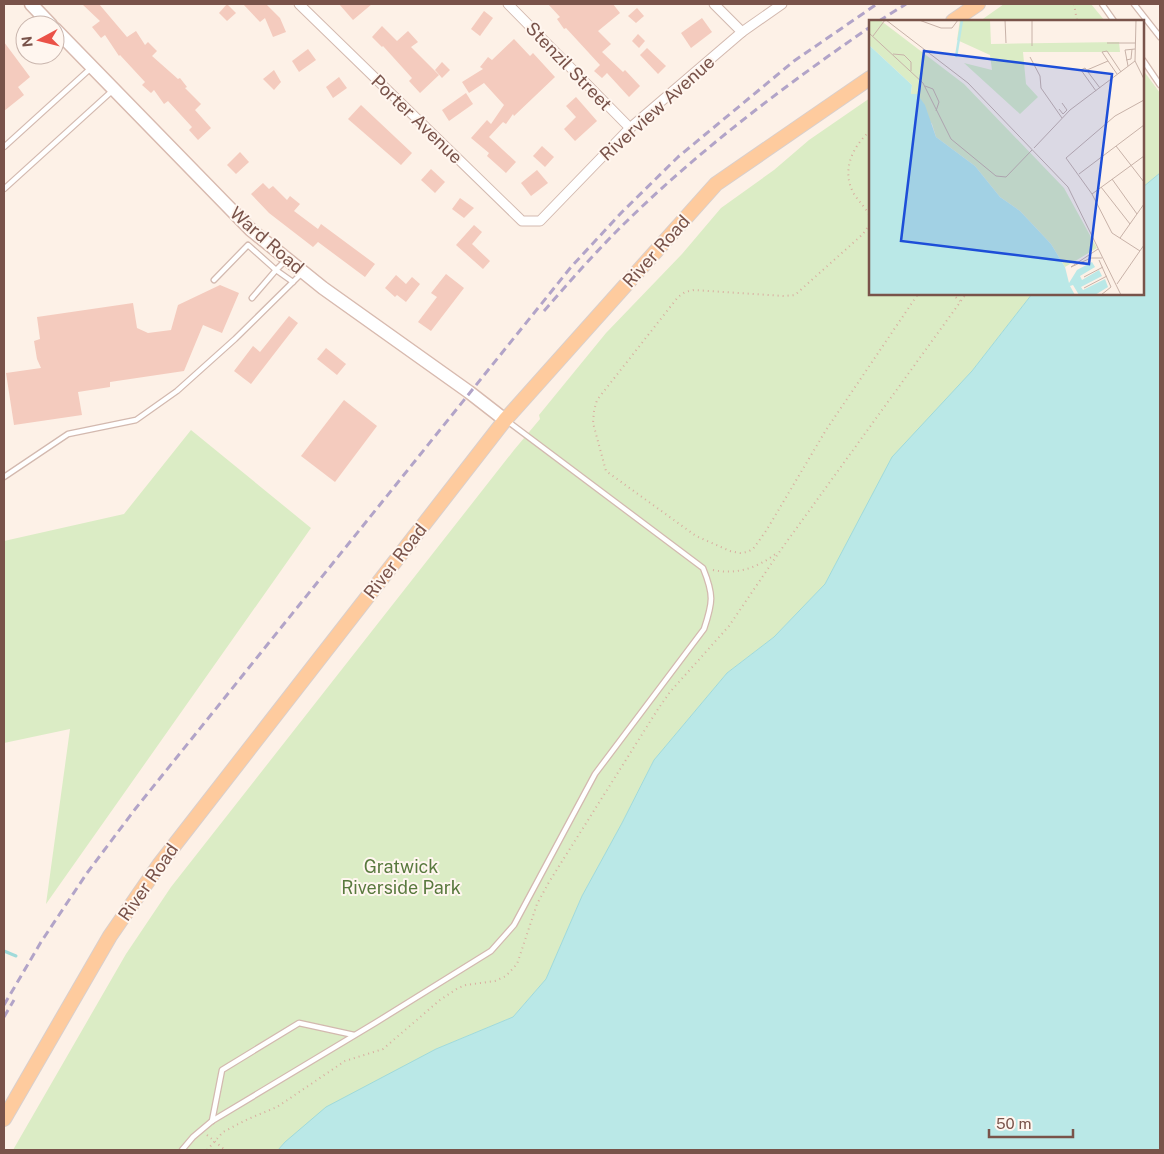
<svg xmlns="http://www.w3.org/2000/svg" width="1164" height="1154" font-family="'Public Sans',sans-serif">
<rect width="100%" height="100%" fill="#fdf1e7"/>
<!-- green -->
<g fill="#dbecc5">
<polygon points="1004,4 1091,4 1105,21 980,21"/>
<polygon points="1143,70 1160,93 1160,173 1143,187"/>
<polygon points="870,98 870,294 1032,294 972,371 893,457 825,584 774,637 727,673 654,760 622,823 582,896 546,979 513,1017 436,1049 285,1142 278,1150 13,1150 126,954 171,887 514,450 540,419 539,415 606,333 682,254 721,208 774,170 809,140"/>
<polygon points="191,430 311,528 46,904 70,729 4,743 4,541 124,514"/>
</g>
<!-- water -->
<polygon fill="#bae8e7" stroke="#a0dada" points="1160,173 1160,1150 278,1150 285,1142 326,1107 436,1049 513,1017 546,979 582,896 622,823 654,760 727,673 774,637 825,584 892,457 972,371 1032,294 1143,294 1143,187"/>
<g fill="none" stroke-linecap="round" stroke-linejoin="round">
<!-- stream -->
<polyline stroke="#a0dada" stroke-width="3" points="4,951 16,956"/>
</g>
<!-- building -->
<g fill="#f4cbbe">
<polygon points="82,4 99,4 127,37 136,31 145,45 148,42 157,51 152,56 178,79 180,78 187,87 185,88 201,104 195,110 211,128 198,140 189,130 192,127 168,101 164,104 154,90 151,93 142,85 145,82 120,55 119,56 105,35 101,38 92,27 100,21"/>
<polygon points="227,4 236,13 227,21 219,13"/>
<polygon points="243,4 266,4 280,18 286,32 273,37 265,18 260,22"/>
<polygon points="339,4 372,4 353,20"/>
<polygon points="548,4 613,4 620,13 598,31 611,44 602,52 623,72 625,70 640,86 629,97 607,73 602,78 594,71 600,65 566,28 564,29 557,19 560,17"/>
<polygon points="637,8 644,16 636,23 628,16"/>
<polygon points="484,11 493,18 480,36 471,29"/>
<polygon points="702,18 712,32 691,48 681,33"/>
<polygon points="382,26 397,41 408,31 418,42 411,47 439,75 420,93 409,81 412,78 383,46 382,47 372,37"/>
<polygon points="638,34 645,41 639,48 632,41"/>
<polygon points="514,39 530,56 533,53 555,77 514,116 513,114 506,124 503,122 489,137 516,162 506,173 487,156 489,153 471,138 487,120 491,124 504,105 484,83 469,93 462,82 483,69 480,67 488,57 492,60"/>
<polygon points="4,42 30,77 18,87 24,95 4,111"/>
<polygon points="647,48 666,66 658,74 640,55"/>
<polygon points="308,49 316,60 299,72 292,61"/>
<polygon points="442,62 450,70 442,78 435,70"/>
<polygon points="274,70 281,82 274,90 263,79"/>
<polygon points="339,77 347,88 333,98 326,87"/>
<polygon points="466,93 473,104 449,121 442,110"/>
<polygon points="576,97 597,121 575,141 564,129 576,117 566,106"/>
<polygon points="361,105 412,153 401,165 348,119"/>
<polygon points="542,146 554,157 545,167 533,156"/>
<polygon points="240,152 249,162 236,174 227,165"/>
<polygon points="431,169 445,182 435,193 421,180"/>
<polygon points="537,170 548,183 531,196 521,183"/>
<polygon points="263,183 269,189 273,186 287,200 290,196 300,204 294,211 318,229 321,224 375,264 365,277 318,242 313,247 269,213 251,194"/>
<polygon points="460,198 474,208 464,218 452,209"/>
<polygon points="474,225 482,232 472,244 490,261 483,269 456,245"/>
<polygon points="446,274 464,288 431,331 418,322 437,297 431,293"/>
<polygon points="396,275 406,284 412,277 420,284 406,302 397,295 395,297 385,288"/>
<polygon points="220,285 239,293 222,333 203,325 184,371 110,382 110,387 78,392 82,415 14,425 6,373 41,368 37,359 34,341 40,339 37,317 133,303 137,328 148,333 171,330 178,305"/>
<polygon points="289,316 298,323 251,384 234,371 253,346 260,352"/>
<polygon points="326,348 346,364 337,375 317,359"/>
<polygon points="344,400 377,426 335,482 301,456"/>
</g>
<g fill="none" stroke-linecap="round" stroke-linejoin="round">
<defs>
<g id="lane">
<polyline points="1102,4 1114,21"/>
<polyline points="1134,4 1160,37"/>
<polyline points="1143,60 1160,85"/>
<polyline points="4,147 91,68"/>
<polyline points="4,189 112,91"/>
<polyline points="285,261 276,270 293,282"/>
<polyline points="214,280 248,245 276,270 252,298"/>
<polyline points="4,477 68,434 136,420 177,391 235,339 302,273"/>
<polyline points="212,1121 222,1070 299,1023 354,1035"/>
<path d="M182,1150L193,1137L212,1121L375,1023L491,951L514,925L595,774L704,629C713,602 714,595 703,568L506,420"/>
</g>
<g id="street">
<polyline points="299,4 522,221 540,221 630,128 742,32 782,4"/>
<polyline points="508,4 630,128"/>
<polyline points="714,4 742,32"/>
</g>
<g id="secondary">
<polyline points="31,4 51,25"/>
<polyline points="55,29 251,230 323,288 469,392 505,420"/>
</g>
<g id="primary">
<polyline points="953,21 978,4"/>
<polyline points="4,1119 110,936 159,865 505,420 716,184 870,78"/>
</g>
</defs>
<!-- lane casing -->
<use href="#lane" stroke="#d3b9af" stroke-width="7"/>
<!-- street casing -->
<use href="#street" stroke="#d3b9af" stroke-width="11"/>
<!-- secondary casing -->
<use href="#secondary" stroke="#d8baaf" stroke-width="15"/>
<!-- primary casing -->
<use href="#primary" stroke="#d9cfcc" stroke-width="16"/>
<!-- path -->
<g stroke="#d9ada0" stroke-width="2" stroke-dasharray="1 4" stroke-linecap="butt">
<polyline points="1074,4 1077,21"/>
<polyline points="1143,111 1144,110"/>
<path d="M870,131C852,147 841,171 854,194C859,202 866,208 870,216"/>
<polyline points="870,224 863,234 795,295 784,296 694,290 685,292 678,297 597,400 594,411 593,423 606,471 696,536 730,551 740,553 747,552 753,549 766,531 826,430 918,294"/>
<polyline points="952,294 960,301"/>
<path d="M713,570C737,575 758,568 778,552"/>
<polyline points="207,1135 225,1150"/>
<polyline points="207,1150 223,1132 248,1119 277,1107 345,1061 383,1049 440,1000 458,988 466,985 495,981 506,976 517,964 537,904 549,882 658,709 670,692 729,626 780,551 966,294"/>
</g>
<!-- lane -->
<use href="#lane" stroke="#fff" stroke-width="4.5"/>
<!-- street -->
<use href="#street" stroke="#fff" stroke-width="9"/>
<!-- secondary -->
<use href="#secondary" stroke="#fff" stroke-width="12"/>
<!-- primary -->
<use href="#primary" stroke="#fecb9e" stroke-width="14"/>
<!-- rail -->
<g stroke="#b2a4c8" stroke-width="3" stroke-dasharray="8 5" stroke-linecap="butt">
<polyline points="879,21 906,4"/>
<path d="M544,311C571,280 599,248 629,219C702,148 787,84 870,27"/>
<polyline points="4,1005 41,942 87,873 136,808 571,267 622,212 678,157 794,61 877,4"/>
<polyline points="4,1017 14,1000"/>
</g>
</g>
<g text-anchor="middle" dominant-baseline="central" stroke-width="4" stroke-linejoin="round" paint-order="stroke">
<!-- street labels -->
<g font-size="18" fill="#79534a" stroke="#fff6ef">
<text transform="translate(569 66) rotate(46)">Stenzil Street</text>
<text transform="translate(657 108) rotate(-42)">Riverview Avenue</text>
<text transform="translate(417 119) rotate(44)">Porter Avenue</text>
<text transform="translate(267 240) rotate(41)">Ward Road</text>
<text transform="translate(656 251) rotate(-48)">River Road</text>
<text transform="translate(395 561) rotate(-52)">River Road</text>
<text transform="translate(148 882) rotate(-55)">River Road</text>
</g>
<!-- park labels -->
<g font-size="18" fill="#59793e" stroke="#fff6ef">
<text x="401" y="866">Gratwick<tspan x="401" dy="21">Riverside Park</tspan></text>
</g>
</g>
<!-- overview -->
<g transform="translate(869 20)">
<rect width="275" height="275" fill="#fdf1e7"/>
<path d="M0,0H11L95,64L195,168L228,228L196,247L182,224L151,191L131,177L106,146L67,117L63,104L42,74L43,65L0,25ZM91,0H121L122,24L250,22L251,32H154L157,64L169,77L151,94L95,43L123,50L121,35L88,20Z" fill="#dbecc5"/>
<path d="M0,25L43,65L42,74H48L56,85L67,117L106,146L131,177L151,191L182,224L196,247L200,263L208,250L223,242L226,247L211,256L213,260L230,250L233,256L212,267L214,270L236,259L239,267L226,275H210L204,265L201,266L206,275H0Z" fill="#bae8e7"/>
<path fill="none" stroke="#bae8e7" stroke-width="2.5" d="M87,37L93,0"/>
<path fill="none" stroke="#c8b2a8" stroke-width="1" d="M17,0L99,63L199,167L252,275M50,0L72,8H83L89,0M136,0L137,23M163,0V26M267,0L266,41L275,59M0,13L54,63L82,119L127,156L137,157L163,130M4,16L16,0M238,23H267M24,34L35,35L42,42V51M161,37L171,56L172,68L193,98M257,40L262,39L263,29M239,41L248,54M259,46L256,30L266,29M218,50L239,41L233,32L238,31L252,52M56,66L64,69L70,82L67,91M227,71L212,50L216,48L231,68M190,89L194,94L198,90L193,83M247,126L275,162M165,128L201,90L266,41M210,154L275,105M243,159L268,194M232,167L261,204M223,174L275,136M251,218L275,184M229,229L202,247L222,238H233M271,231L243,213L223,174L197,138L246,96L275,80M230,240L242,267L232,275M215,257L234,247M248,264L275,225M215,268L238,256"/>
<path fill="#1d4ed8" fill-opacity="0.15" stroke="#1d4ed8" stroke-width="2.5" d="M55,31L243,54L220,244L32,221Z"/>
<rect width="275" height="275" fill="none" stroke="#79534a" stroke-width="2.5"/>
</g>
<!-- border -->
<rect width="1164" height="1154" fill="none" stroke="#79534a" stroke-width="10"/>
<!-- north arrow -->
<g transform="translate(40 40) rotate(263)"><circle r="24" fill="#fff6ef" stroke="#c9b5ad"/>
<path d="M0-4L9 19L0 12L-9 19Z" fill="#eb5248"/>
<text y="-8" font-size="14" font-weight="bold" text-anchor="middle" fill="#79534a">N</text>
</g>
<!-- scale -->
<path d="M989 1129v8h84v-8" fill="none" stroke="#79534a" stroke-width="2.5"/>
<text x="996" y="1129" font-size="15" fill="#79534a" stroke="#fff6ef" stroke-width="4" paint-order="stroke">50 m</text>
</svg>
